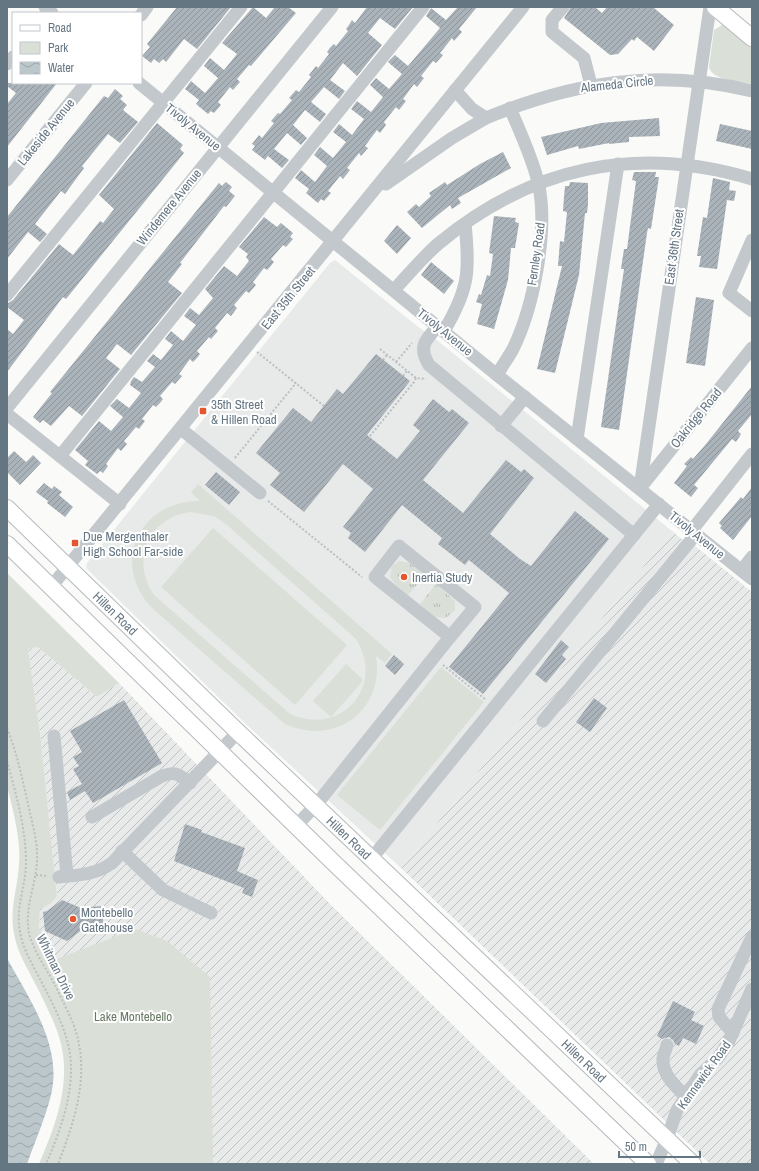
<svg xmlns="http://www.w3.org/2000/svg" width="759" height="1171" font-family="'Archivo Narrow',sans-serif">
<defs>
<pattern id="industrial-furrows" width="10" height="10" patternUnits="userSpaceOnUse"><rect width="10" height="10" fill="#e8e9e9"/><path d="M-1 1l2-2M0 10L10 0M9 11l2-2" fill="none" stroke="#c0c1c2"/></pattern>
<pattern id="grass-tufts" width="24" height="20" patternUnits="userSpaceOnUse"><rect width="24" height="20" fill="#dadfd7"/><path d="M3 7l-1-3M5 7V3M7 7l1-3M15 17l-1-3M17 17v-4M19 17l1-3" fill="none" stroke="#b4b9b4"/></pattern>
<pattern id="water-waves" width="16" height="10" patternUnits="userSpaceOnUse"><rect width="16" height="10" fill="#bbc7cb"/><path d="M0 5q4-4 8 0t8 0" fill="none" stroke="#9ca6aa"/></pattern>
<pattern id="building-hatch" width="6" height="6" patternUnits="userSpaceOnUse"><rect width="6" height="6" fill="#aab3b9"/><path d="M-1 1l2-2M0 6l6-6M5 7l2-2" fill="none" stroke="#8e969c"/></pattern>
</defs>
<rect width="100%" height="100%" fill="#fafaf8"/>
<!-- built -->
<polygon fill="#e8e9e9" points="335,260 417,326 438,341 672,531 401,868 247,725 86,568 87,563 330,263"/>
<!-- industrial -->
<g fill="url(#industrial-furrows)">
<polygon points="672,531 690,546 694,545 752,592 752,1164 710,1164 401,868"/>
<polygon points="38,647 97,697 119,683 329,903 594,1164 215,1164 135,929 54,961 39,927 40,909 57,896 40,732 28,649"/>
</g>
<!-- grass -->
<g fill="url(#grass-tufts)">
<polygon points="399,561 410,563 425,575 408,595 394,583 390,577 392,566"/>
<polygon points="436,584 455,601 455,610 446,618 435,617 420,604"/>
</g>
<!-- park -->
<g fill="#dadfd7" fill-rule="evenodd">
<path d="M722,25H727L752,46V84C739,81 713,81 709,67L714,30Z"/>
<path d="M198,484L392,654L385,663L376,656C385,710 335,747 285,724L153,609C109,564 139,501 200,501L191,492ZM190,512L214,516L227,525L356,639C386,686 341,737 290,714L154,595C130,560 148,518 190,512Z"/>
<polygon points="213,528 347,645 295,705 161,587"/>
<path d="M7,573L119,683L97,697L38,647L28,649L40,732L57,896L51,903L40,909L39,927L54,960L135,929L167,941L210,977L213,1160L215,1164H39C55,1127 71,1085 61,1044C57,1026 47,1008 39,991C30,972 17,954 14,933C9,909 18,888 19,864C21,838 13,811 7,786Z"/>
<polygon points="346,664 362,679 362,682 331,717 313,701"/>
<polygon points="441,667 484,702 380,830 337,795"/>
</g>
<!-- water -->
<path fill="url(#water-waves)" d="M7,958C29,999 63,1046 51,1095C45,1119 35,1141 27,1164H7Z"/>
<!-- building -->
<g fill="url(#building-hatch)">
<polygon points="177,7 231,7 197,49 184,39 166,62 163,59 159,63 154,59 151,63 142,56 150,47 147,44"/>
<polygon points="253,7 266,18 275,7 288,7 296,13 251,66 249,65 237,79 240,82 233,90 230,87 218,102 221,105 214,113 211,111 208,114 196,104 199,100 185,89 191,81 205,93 218,78 204,66 210,58 224,70 237,54 222,43"/>
<polygon points="367,7 413,7 395,29 380,18 368,33 382,45 357,76 343,63 330,80 345,91 339,99 324,87 311,102 326,114 320,122 305,110 293,125 307,138 301,145 287,133 274,149 289,160 282,168 268,156 265,160 252,150 255,146 252,144 259,135 262,138 274,123 271,121 278,113 280,114 292,100 289,98 296,90 299,92 311,77 309,75 316,66 318,68 329,54 327,52 330,48 334,44 336,46 348,31 346,29 349,25 352,20 355,23"/>
<polygon points="458,7 477,7 459,29 462,32 454,41 452,38 440,53 443,55 436,63 433,61 421,76 424,78 421,82 417,87 414,84 403,99 406,101 399,110 396,107 384,122 386,125 380,133 377,130 365,146 368,148 361,156 359,153 347,168 350,170 343,179 340,176 328,191 331,193 324,201 321,199 318,203 306,193 309,189 295,178 301,170 315,182 327,166 314,155 320,147 333,158 346,142 333,132 339,124 352,135 364,119 351,109 357,101 371,112 383,97 370,85 376,78 389,89 402,74 388,62 395,55 408,66 440,28 426,16 431,8 446,20"/>
<polygon points="571,7 595,7 602,13 607,7 653,7 674,25 654,51 637,37 634,41 632,39 618,54 610,55 564,18"/>
<polygon points="7,83 57,83 7,147 7,104 16,93 7,86"/>
<polygon points="115,89 123,96 120,99 127,105 123,110 138,122 120,143 108,134 82,166 84,168 65,194 61,191 35,224 47,234 40,242 28,232 7,259 7,217 104,96 108,98"/>
<polygon points="659,118 660,136 629,137 629,142 609,144 609,143 579,149 578,146 547,155 541,137 601,123"/>
<polygon points="157,123 183,145 180,149 184,153 66,299 63,297 7,372 7,329 13,334 24,320 7,307 7,304 13,300 59,244 73,255 100,221 103,223 114,209 99,195"/>
<polygon points="720,124 752,131 752,149 716,141"/>
<polygon points="503,152 511,168 458,198 461,203 452,209 450,205 422,228 407,212 416,204 419,207 431,196 429,193 445,182 447,185 480,164"/>
<polygon points="634,172 656,172 655,177 659,177 651,229 648,228 647,233 619,430 601,427 624,269 621,269 622,262 624,249 627,249 636,181 632,180"/>
<polygon points="713,178 730,182 729,190 736,191 734,201 727,200 717,269 699,267 701,256 697,256 703,217 707,218"/>
<polygon points="226,182 232,187 229,191 235,196 226,207 224,206 180,263 182,264 168,282 182,293 131,355 117,344 106,358 120,369 82,416 69,406 51,426 43,420 40,423 33,417 52,393 50,392 219,183 222,186"/>
<polygon points="570,182 588,183 588,204 587,213 585,213 579,275 555,373 537,369 562,266 558,266 560,241 564,242 567,212 563,211 564,197 565,186 569,186"/>
<polygon points="494,216 516,218 515,222 519,223 515,248 511,248 508,280 494,329 477,324 482,304 476,302 479,294 481,295 487,275 490,276 493,254 489,253"/>
<polygon points="264,217 277,227 281,223 293,233 290,237 293,239 286,247 283,245 271,259 274,262 270,267 267,270 264,268 253,282 256,285 249,293 246,291 234,305 237,308 231,316 227,313 215,328 218,331 211,339 209,337 197,351 200,354 197,358 193,362 190,359 179,374 182,376 175,384 172,382 160,396 163,399 160,403 156,407 153,405 142,419 145,421 139,429 136,427 124,441 127,444 121,451 118,448 106,464 108,466 103,473 100,471 97,474 85,465 88,461 75,450 99,421 111,431 123,417 110,406 117,399 129,408 141,393 130,385 131,381 134,377 142,382 155,367 147,361 153,354 161,360 173,345 165,339 171,331 183,341 196,325 184,316 190,308 199,315 213,298 205,289 224,266 237,276 249,261 246,257 248,254 239,247"/>
<polygon points="397,225 411,238 397,254 384,241"/>
<polygon points="431,262 454,281 444,294 421,275"/>
<polygon points="696,297 714,300 705,366 686,363"/>
<polygon points="376,354 410,381 367,435 397,459 420,431 413,425 433,399 449,412 452,409 469,423 423,480 463,513 506,460 521,472 524,469 534,478 490,534 520,559 531,566 575,511 609,539 483,694 449,667 509,593 469,560 465,565 438,544 442,538 402,505 365,552 348,538 351,533 343,527 373,489 343,464 304,512 270,485 280,473 256,453 293,408 311,422 337,389 343,394"/>
<polygon points="752,386 752,414 738,431 741,434 736,442 732,439 694,485 698,488 691,497 674,483 687,466 684,464 691,457 693,459 706,444"/>
<polygon points="14,451 26,462 33,455 41,463 20,485 7,472 7,458"/>
<polygon points="216,472 240,492 229,505 205,485"/>
<polygon points="44,483 52,489 54,486 62,492 59,495 73,507 65,517 47,503 48,501 36,492"/>
<polygon points="752,487 752,516 733,540 720,528 722,526 719,523 741,497 743,499"/>
<polygon points="561,640 569,647 562,655 566,659 546,683 535,674"/>
<polygon points="394,655 404,664 395,675 385,666"/>
<polygon points="594,698 607,708 590,732 576,722"/>
<polygon points="124,700 162,763 93,803 85,791 70,800 67,792 82,784 73,769 79,766 73,757 82,752 70,731"/>
<polygon points="185,824 202,830 201,832 245,848 237,871 258,880 252,897 242,893 244,888 174,861"/>
<polygon points="62,900 81,908 101,906 104,926 83,929 67,941 45,931 43,912 47,911"/>
<polygon points="673,1001 695,1012 691,1020 704,1026 696,1044 683,1038 679,1046 675,1044 673,1040 669,1037 662,1039 657,1036"/>
</g>
<g fill="none" stroke-linecap="round" stroke-linejoin="round">
<defs>
<g id="major">
<polyline points="715,7 752,38"/>
<path id="s1" d="M7,508L238,732L693,1164"/>
<polyline points="7,544 333,862 648,1164"/>
</g>
</defs>
<!-- major casing -->
<use href="#major" stroke="#b5babe" stroke-width="18"/>
<!-- path -->
<g stroke="#bbbfc2" stroke-width="2" stroke-dasharray="2 2" stroke-linecap="butt">
<polyline points="380,349 416,378 426,379"/>
<polyline points="257,352 324,406"/>
<polyline points="383,360 387,355"/>
<polyline points="396,362 412,343"/>
<polyline points="403,376 407,371"/>
<polyline points="370,436 414,382 416,378"/>
<polyline points="235,458 296,383"/>
<polyline points="268,501 362,577"/>
<polyline points="443,665 486,700"/>
<path d="M7,728C17,753 22,778 28,804C32,822 38,842 37,861C36,885 24,908 29,933C34,952 47,970 56,987C62,1000 69,1013 74,1026C91,1073 75,1120 58,1164"/>
<path d="M7,761C16,794 26,828 26,863C26,886 15,908 20,932C23,951 36,970 44,987C53,1004 62,1022 67,1040C79,1081 62,1127 46,1164"/>
<polyline points="36,875 48,876"/>
</g>
<!-- minor -->
<g stroke="#c3c8cc" stroke-width="13">
<polyline points="45,7 52,13"/>
<polyline points="563,7 552,20 552,32 584,58 591,85"/>
<polyline points="141,15 147,7"/>
<polyline points="7,64 13,57"/>
<polyline points="139,83 497,375 752,579"/>
<path d="M455,90L472,109L486,118C573,82 658,68 752,91"/>
<polyline points="7,180 86,83"/>
<polyline points="386,184 452,138 486,118"/>
<polyline points="752,240 729,293 752,311"/>
<path d="M394,290C408,275 422,258 438,244C530,167 636,144 752,179"/>
<polyline points="7,295 241,7"/>
<path d="M438,326C425,340 418,347 429,365L634,535"/>
<path d="M444,331C469,289 470,271 465,224"/>
<path d="M497,375C502,366 508,358 513,349C534,306 549,228 538,182C532,157 520,132 510,108"/>
<polyline points="7,408 332,7"/>
<polyline points="7,414 120,504"/>
<polyline points="501,426 525,397"/>
<polyline points="181,429 260,493"/>
<polyline points="577,439 618,164"/>
<polyline points="60,456 423,7"/>
<polyline points="641,487 752,348"/>
<polyline points="640,488 710,7"/>
<polyline points="692,530 752,454"/>
<polygon points="399,546 475,607 450,637 375,577"/>
<polyline points="742,570 752,557"/>
<polyline points="51,587 523,7"/>
<polyline points="543,721 696,534"/>
<polyline points="54,736 67,876"/>
<path d="M92,817L162,776C176,771 178,774 190,783"/>
<polyline points="296,826 316,805 450,637"/>
<polyline points="122,851 163,890 211,913"/>
<polyline points="372,858 659,504"/>
<path d="M59,877C79,875 95,875 112,863L238,732"/>
<polyline points="733,1033 719,1017 718,1009 752,937"/>
<path d="M667,1045C666,1050 662,1057 663,1061C663,1076 677,1087 686,1097"/>
<polyline points="656,1164 667,1139 677,1110 700,1075 718,1058 728,1043 752,989"/>
</g>
<!-- major -->
<use href="#major" stroke="#fff" stroke-width="16"/>
</g>
<!-- markers -->
<g fill="#e4572e" stroke="#fff" stroke-width="1.5">
<rect x="199" y="407" width="8" height="8" rx="2"/>
<rect x="71" y="539" width="8" height="8" rx="2"/>
<circle cx="404" cy="577" r="4"/>
<circle cx="73" cy="919" r="4"/>
</g>
<g text-anchor="middle" dominant-baseline="central" stroke-width="4" stroke-linejoin="round" paint-order="stroke">
<!-- street labels -->
<g font-size="13" fill="#657683" stroke="#fff">
<text transform="translate(617 84) rotate(-6)">Alameda Circle</text>
<text transform="translate(193 127) rotate(39)">Tivoly Avenue</text>
<text transform="translate(46 132) rotate(-51)">Lakeside Avenue</text>
<text transform="translate(169 207) rotate(-51)">Windemere Avenue</text>
<text transform="translate(674 247) rotate(-82)">East 36th Street</text>
<text transform="translate(536 254) rotate(-82)">Fernley Road</text>
<text transform="translate(288 298) rotate(-51)">East 35th Street</text>
<text transform="translate(445 332) rotate(39)">Tivoly Avenue</text>
<text transform="translate(696 418) rotate(-51)">Oakridge Road</text>
<text transform="translate(697 535) rotate(39)">Tivoly Avenue</text>
<text stroke="none"><textPath href="#s1" startOffset="151">Hillen Road</textPath></text>
<text stroke="none"><textPath href="#s1" startOffset="475">Hillen Road</textPath></text>
<text transform="translate(56 967) rotate(64)">Whitman Drive</text>
<text stroke="none"><textPath href="#s1" startOffset="799">Hillen Road</textPath></text>
<text transform="translate(704 1075) rotate(-54)">Kennewick Road</text>
</g>
<!-- poi labels -->
<g font-size="13" fill="#657683" stroke="#fff" text-anchor="start">
<text x="211" y="404">35th Street<tspan x="211" dy="15">&amp; Hillen Road</tspan></text>
<text x="83" y="536">Due Mergenthaler<tspan x="83" dy="15">High School Far-side</tspan></text>
<text x="412" y="577">Inertia Study</text>
<text x="81" y="912">Montebello<tspan x="81" dy="15">Gatehouse</tspan></text>
</g>
<!-- park labels -->
<g font-size="13" fill="#687a64" stroke="#fff">
<text x="133" y="1016">Lake Montebello</text>
</g>
</g>
<!-- border -->
<rect width="759" height="1171" fill="none" stroke="#657683" stroke-width="16"/>
<!-- legend -->
<rect x="12" y="12" width="130" height="72" fill="#ffffff" stroke="#c1c8cd"/>
<rect x="20" y="25" width="20" height="6" fill="#ffffff" stroke="#c1c8cd"/>
<text x="48" y="32" font-size="12" fill="#657683">Road</text>
<rect x="20" y="42" width="20" height="12" fill="#dadfd7" stroke="#c1c8cd"/>
<text x="48" y="52" font-size="12" fill="#657683">Park</text>
<rect x="20" y="62" width="20" height="12" fill="url(#water-waves)" stroke="#c1c8cd"/>
<text x="48" y="72" font-size="12" fill="#657683">Water</text>
<!-- scale -->
<path d="M619 1151v6h81v-6" fill="none" stroke="#657683" stroke-width="2"/>
<text x="625" y="1151" font-size="12" fill="#657683" stroke="#ffffff" stroke-width="3" paint-order="stroke">50 m</text>
</svg>
